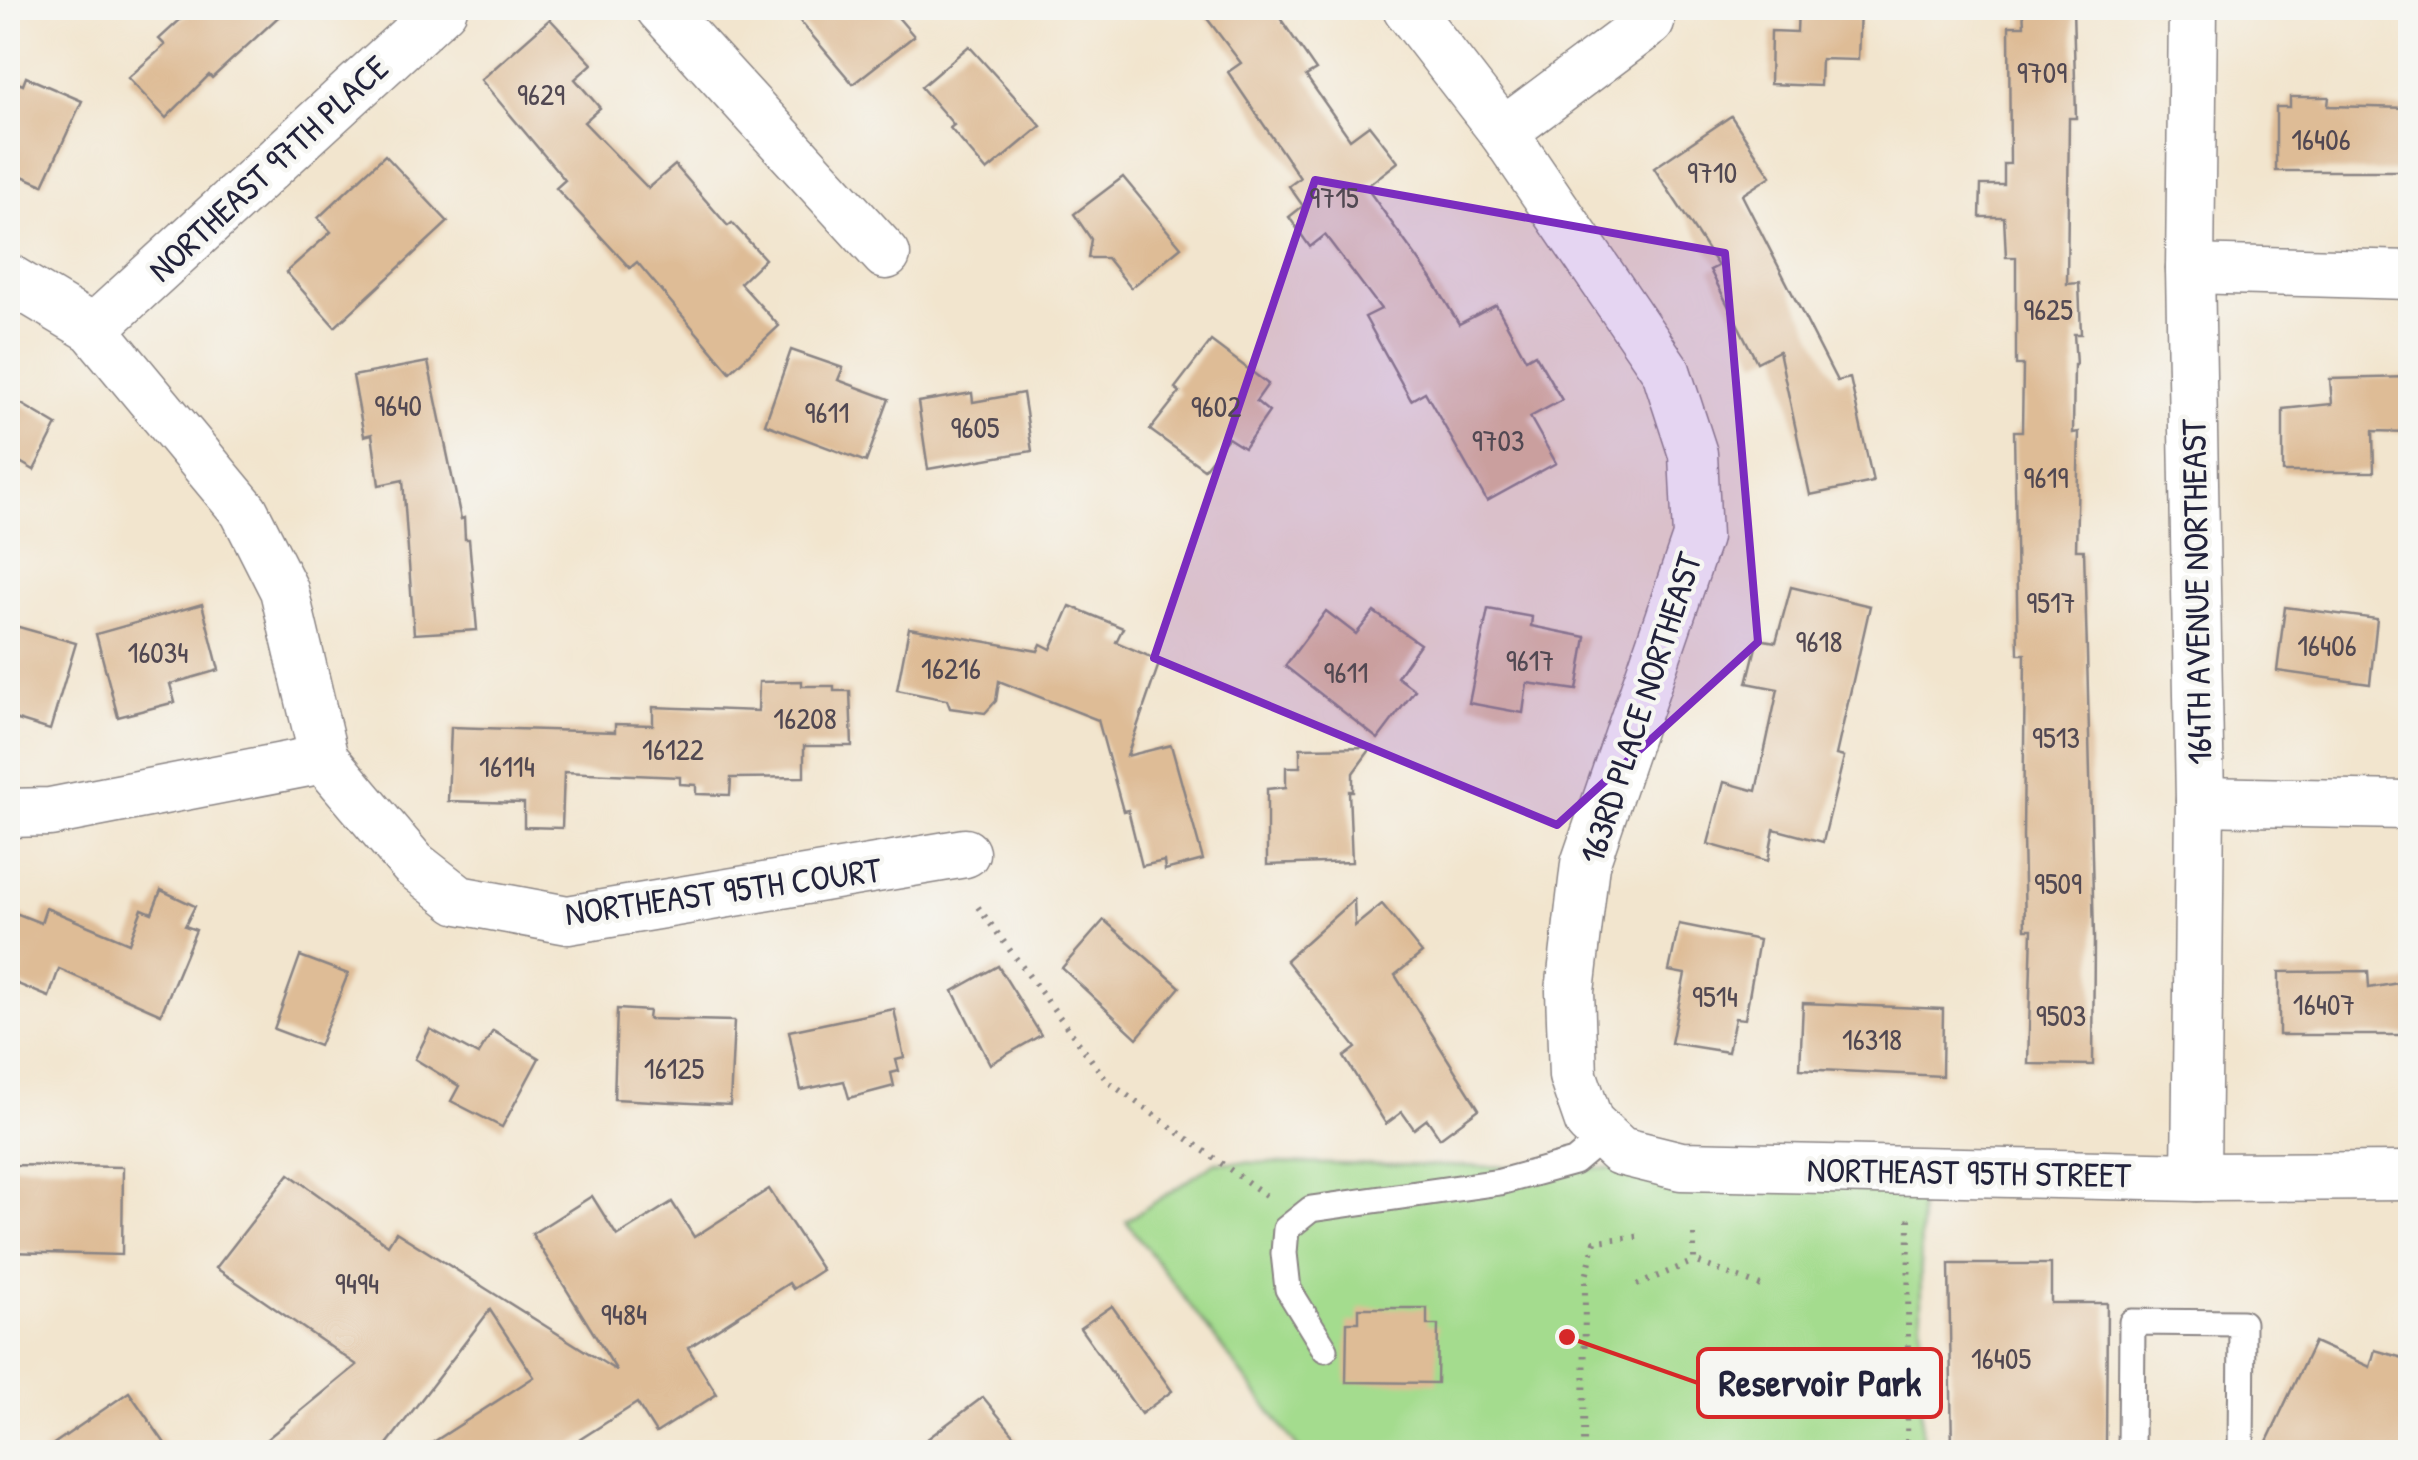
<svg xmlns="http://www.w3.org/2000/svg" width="2418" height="1460" font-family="'Patrick Hand',sans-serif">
<rect width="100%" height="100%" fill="#f6f6f2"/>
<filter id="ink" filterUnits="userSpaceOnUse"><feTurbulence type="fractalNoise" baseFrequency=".01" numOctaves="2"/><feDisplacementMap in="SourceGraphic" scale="20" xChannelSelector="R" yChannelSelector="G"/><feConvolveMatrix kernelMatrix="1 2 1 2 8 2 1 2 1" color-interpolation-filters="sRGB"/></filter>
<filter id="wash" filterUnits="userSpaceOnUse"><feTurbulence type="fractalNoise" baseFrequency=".0048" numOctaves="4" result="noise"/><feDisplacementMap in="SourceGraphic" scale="40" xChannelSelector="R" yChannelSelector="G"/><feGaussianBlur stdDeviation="2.25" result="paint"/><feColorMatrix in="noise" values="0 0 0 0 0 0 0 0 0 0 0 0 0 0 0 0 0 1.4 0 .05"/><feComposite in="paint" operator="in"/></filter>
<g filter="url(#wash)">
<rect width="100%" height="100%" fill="#f2e5ce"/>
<!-- green -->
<polygon fill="#a4dc8e" stroke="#637f64" stroke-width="2.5" points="1216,1162 1920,1174 1922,1452 1301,1452 1126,1221"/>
<g id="blocks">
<!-- building -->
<g fill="#debc96">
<polygon points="193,8 288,8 212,78 209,75 166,118 128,78 165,45 159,39"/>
<polygon points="789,8 890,8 914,36 853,84"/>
<polygon points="1199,8 1273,8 1316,70 1306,76 1350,139 1369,125 1398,162 1366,187 1432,279 1459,324 1496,305 1526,359 1535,354 1562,400 1530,417 1556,463 1487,501 1425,392 1411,400 1365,317 1381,309 1325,235 1310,247 1289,217 1303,206 1289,186 1300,178 1228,72 1241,63"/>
<polygon points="1798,8 1860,8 1858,60 1821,59 1820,86 1770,84 1771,31 1797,32"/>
<polygon points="2023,8 2073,8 2076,118 2069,118 2067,284 2079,283 2081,334 2074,334 2076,365 2074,365 2073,433 2079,432 2076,550 2084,550 2087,652 2094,938 2093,1065 2028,1064 2032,929 2025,929 2023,836 2025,654 2018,654 2014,431 2022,431 2023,365 2016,365 2016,257 2006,257 2004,217 1980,217 1981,185 2004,185 2004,164 2010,164 2009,26 2024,26"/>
<polygon points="550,19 592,64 575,79 600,108 584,122 648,188 675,165 728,226 732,223 765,259 740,283 779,326 730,372 637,262 630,268 556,188 565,180 481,80"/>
<polygon points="969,46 1041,126 987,171 950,128 954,125 921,87"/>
<polygon points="26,77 82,101 43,185 8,170 8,79 23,85"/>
<polygon points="2290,97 2329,97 2328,106 2410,108 2410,171 2276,171 2276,107 2290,107"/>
<polygon points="1731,116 1771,176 1742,195 1837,381 1850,378 1873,482 1810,495 1779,351 1757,362 1710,270 1718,266 1654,168"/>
<polygon points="385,155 448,222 335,327 286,272 331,232 318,218"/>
<polygon points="1123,177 1181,247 1131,288 1107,258 1088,258 1091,239 1074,214"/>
<polygon points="1211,341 1268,384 1256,401 1269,412 1244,448 1228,438 1204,469 1150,430 1180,392 1175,388"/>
<polygon points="791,350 843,368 838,380 889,399 866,462 765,424"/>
<polygon points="428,362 461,519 464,518 465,539 469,539 477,630 414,634 403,480 379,485 372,434 364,436 353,376"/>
<polygon points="2410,377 2410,432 2373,431 2374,472 2283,472 2283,409 2332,404 2330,379"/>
<polygon points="972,393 973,402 1023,393 1032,451 928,469 918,402"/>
<polygon points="8,396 57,425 34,470 8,455"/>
<polygon points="1791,587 1870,606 1836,755 1844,757 1823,842 1774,829 1768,861 1708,844 1724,782 1756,791 1778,689 1747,683 1758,639 1776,642"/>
<polygon points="202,604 219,670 170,684 175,702 118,717 96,634"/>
<polygon points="1070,606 1123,628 1116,642 1160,661 1127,756 1171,745 1203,860 1165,870 1164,861 1142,866 1128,810 1123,811 1098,720 999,681 996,701 985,713 950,708 947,700 897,690 909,628 1038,651 1041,644 1051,649"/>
<polygon points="2285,607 2377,619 2370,684 2277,671"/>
<polygon points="1488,609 1532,617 1531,626 1586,637 1577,690 1527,683 1523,713 1469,703"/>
<polygon points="1326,611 1356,634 1374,612 1420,644 1397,677 1415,690 1378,739 1285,666"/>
<polygon points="8,624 76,643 50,730 8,717"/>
<polygon points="802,681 802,686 834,686 834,691 850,691 852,746 804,746 804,777 731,778 730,795 696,794 696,785 680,784 680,777 564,772 562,828 524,827 524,803 448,801 451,727 615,732 615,724 653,725 653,707 758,711 759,682"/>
<polygon points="1372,747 1353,773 1353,791 1349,791 1352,862 1267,865 1267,789 1286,787 1286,767 1300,767 1300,748"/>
<polygon points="161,890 195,906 185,926 196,930 161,1014 59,969 49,997 8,980 8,910 41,923 46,908 129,943 142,909 152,913"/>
<polygon points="1354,899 1355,926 1382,904 1422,953 1395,975 1479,1109 1440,1138 1427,1119 1414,1129 1402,1112 1386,1124 1344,1057 1356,1048 1286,960"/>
<polygon points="1104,920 1180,987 1137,1038 1062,968"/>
<polygon points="1679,924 1759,940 1745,1019 1735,1018 1728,1052 1671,1043 1685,974 1669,971"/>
<polygon points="300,956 348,974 319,1046 274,1029"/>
<polygon points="998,966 1041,1035 990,1064 953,991"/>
<polygon points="2368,971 2369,988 2410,981 2410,1035 2279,1035 2279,972"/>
<polygon points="1803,1003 1943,1009 1942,1076 1800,1069"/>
<polygon points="617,1009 649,1011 648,1019 734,1021 730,1105 614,1099"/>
<polygon points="894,1009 904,1058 896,1060 899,1071 891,1073 894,1086 849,1098 844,1081 801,1090 789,1031"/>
<polygon points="430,1029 478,1055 493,1031 539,1058 502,1127 451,1101 459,1086 415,1059"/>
<polygon points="8,1165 123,1167 122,1255 8,1252"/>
<polygon points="289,1174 388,1245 396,1232 617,1371 532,1234 592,1196 617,1236 672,1202 694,1237 769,1189 822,1270 793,1289 789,1283 688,1348 717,1394 656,1433 637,1403 560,1452 418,1452 534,1377 490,1310 381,1452 251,1452 357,1365 216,1268"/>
<polygon points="1949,1264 2051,1264 2051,1303 2107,1303 2106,1448 2052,1448 2052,1452 1952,1452"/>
<polygon points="1112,1306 1172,1391 1141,1414 1080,1328"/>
<polygon points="1359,1308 1427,1308 1427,1325 1438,1325 1437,1383 1346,1382 1347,1322 1359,1322"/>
<polygon points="2314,1342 2370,1367 2375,1350 2410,1360 2410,1452 2262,1452"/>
<polygon points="129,1392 171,1452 42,1452"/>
<polygon points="983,1397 1028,1452 910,1452"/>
</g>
</g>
</g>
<g filter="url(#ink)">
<use href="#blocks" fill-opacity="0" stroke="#8a8484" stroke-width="2.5"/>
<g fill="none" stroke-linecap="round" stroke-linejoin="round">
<defs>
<g id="service">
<polyline points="1325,1349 1288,1289 1284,1253 1286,1229 1311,1209 1500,1182 1574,1162 1605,1136"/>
<polyline points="2131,1452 2132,1322 2242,1323 2241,1452"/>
</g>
<g id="minor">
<polyline points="660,8 886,255"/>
<polyline points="1407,8 1503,132 1666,371 1693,454 1697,537 1585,864 1570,991 1573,1076 1589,1122 1620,1151 1681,1166 2196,1177 2410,1176"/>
<polyline points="2193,8 2190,269 2200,801 2196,1177"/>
<polyline points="1503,132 1650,22"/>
<polyline points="2190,269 2410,275"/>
<polyline points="8,278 93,329 244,511 284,590 324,759"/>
<polyline points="93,329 443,8"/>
<polyline points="2200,801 2405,805"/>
<polyline points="8,813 50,812 324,759 413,864 459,900 568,920 965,853"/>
</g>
</defs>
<!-- service casing -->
<use href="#service" stroke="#8a8484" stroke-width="29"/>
<!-- minor casing -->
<use href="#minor" stroke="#8a8484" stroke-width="51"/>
<!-- path -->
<g stroke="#8a8484" stroke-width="6" stroke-dasharray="2.5 8" stroke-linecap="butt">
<polyline points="978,907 1107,1081 1271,1199"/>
<polyline points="1694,1235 1694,1261 1761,1286"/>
<polyline points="1637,1285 1694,1261"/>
<polyline points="1584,1452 1585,1281 1595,1241 1645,1236"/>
<polyline points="1907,1452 1909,1214"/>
</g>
<!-- service -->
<use href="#service" stroke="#fff" stroke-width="25"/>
<!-- minor -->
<use href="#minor" stroke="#fff" stroke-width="48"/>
</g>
</g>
<!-- marked area -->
<path fill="#7b2cbf" fill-opacity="0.2" stroke="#7b2cbf" stroke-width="8" stroke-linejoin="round" d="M1315,180L1725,253L1758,642L1557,825L1154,658Z"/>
<g text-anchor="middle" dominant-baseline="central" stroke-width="9" stroke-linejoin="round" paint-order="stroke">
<!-- number labels -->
<g font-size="30" fill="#514852">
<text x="2042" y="72">9709</text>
<text x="541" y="94">9629</text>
<text x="2321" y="139">16406</text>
<text x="1712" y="172">9710</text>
<text x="1334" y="197">9715</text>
<text x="2048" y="309">9625</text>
<text x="398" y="405">9640</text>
<text x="1216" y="406">9602</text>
<text x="827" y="412">9611</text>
<text x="975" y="427">9605</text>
<text x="1498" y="440">9703</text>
<text x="2046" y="477">9619</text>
<text x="2051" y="602">9517</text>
<text x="1819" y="641">9618</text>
<text x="2327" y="645">16406</text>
<text x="158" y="652">16034</text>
<text x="1530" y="660">9617</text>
<text x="951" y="668">16216</text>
<text x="1346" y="672">9611</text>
<text x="805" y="718">16208</text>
<text x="2056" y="737">9513</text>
<text x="673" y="749">16122</text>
<text x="507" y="766">16114</text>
<text x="2058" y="883">9509</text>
<text x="1715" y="996">9514</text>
<text x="2324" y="1004">16407</text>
<text x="2061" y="1015">9503</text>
<text x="1872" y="1039">16318</text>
<text x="674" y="1068">16125</text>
<text x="357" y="1283">9494</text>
<text x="624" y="1314">9484</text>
<text x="2001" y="1358">16405</text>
</g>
<!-- street labels -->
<g font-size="35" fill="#22223b" stroke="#f6f6f2">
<text transform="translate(268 168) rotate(-43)">NORTHEAST 97TH PLACE</text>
<text transform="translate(2196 592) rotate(-91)">164TH AVENUE NORTHEAST</text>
<text transform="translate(1640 708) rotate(-72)">163RD PLACE NORTHEAST</text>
<text transform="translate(723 891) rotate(-8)">NORTHEAST 95TH COURT</text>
<text transform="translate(1969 1172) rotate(1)">NORTHEAST 95TH STREET</text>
</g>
</g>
<!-- callouts -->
<path fill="none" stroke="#d62828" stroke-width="4" d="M1567 1337L1698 1383"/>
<circle fill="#d62828" stroke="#f6f6f2" stroke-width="4" cx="1567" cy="1337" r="10"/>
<rect fill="#f6f6f2" stroke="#d62828" stroke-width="4" x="1698" y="1349" width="243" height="68" rx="10"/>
<g font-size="38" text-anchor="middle" font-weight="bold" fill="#22223b">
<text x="1820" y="1396">Reservoir Park</text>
</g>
<!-- margin -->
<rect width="2418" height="1460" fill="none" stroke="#f6f6f2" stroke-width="40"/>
</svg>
